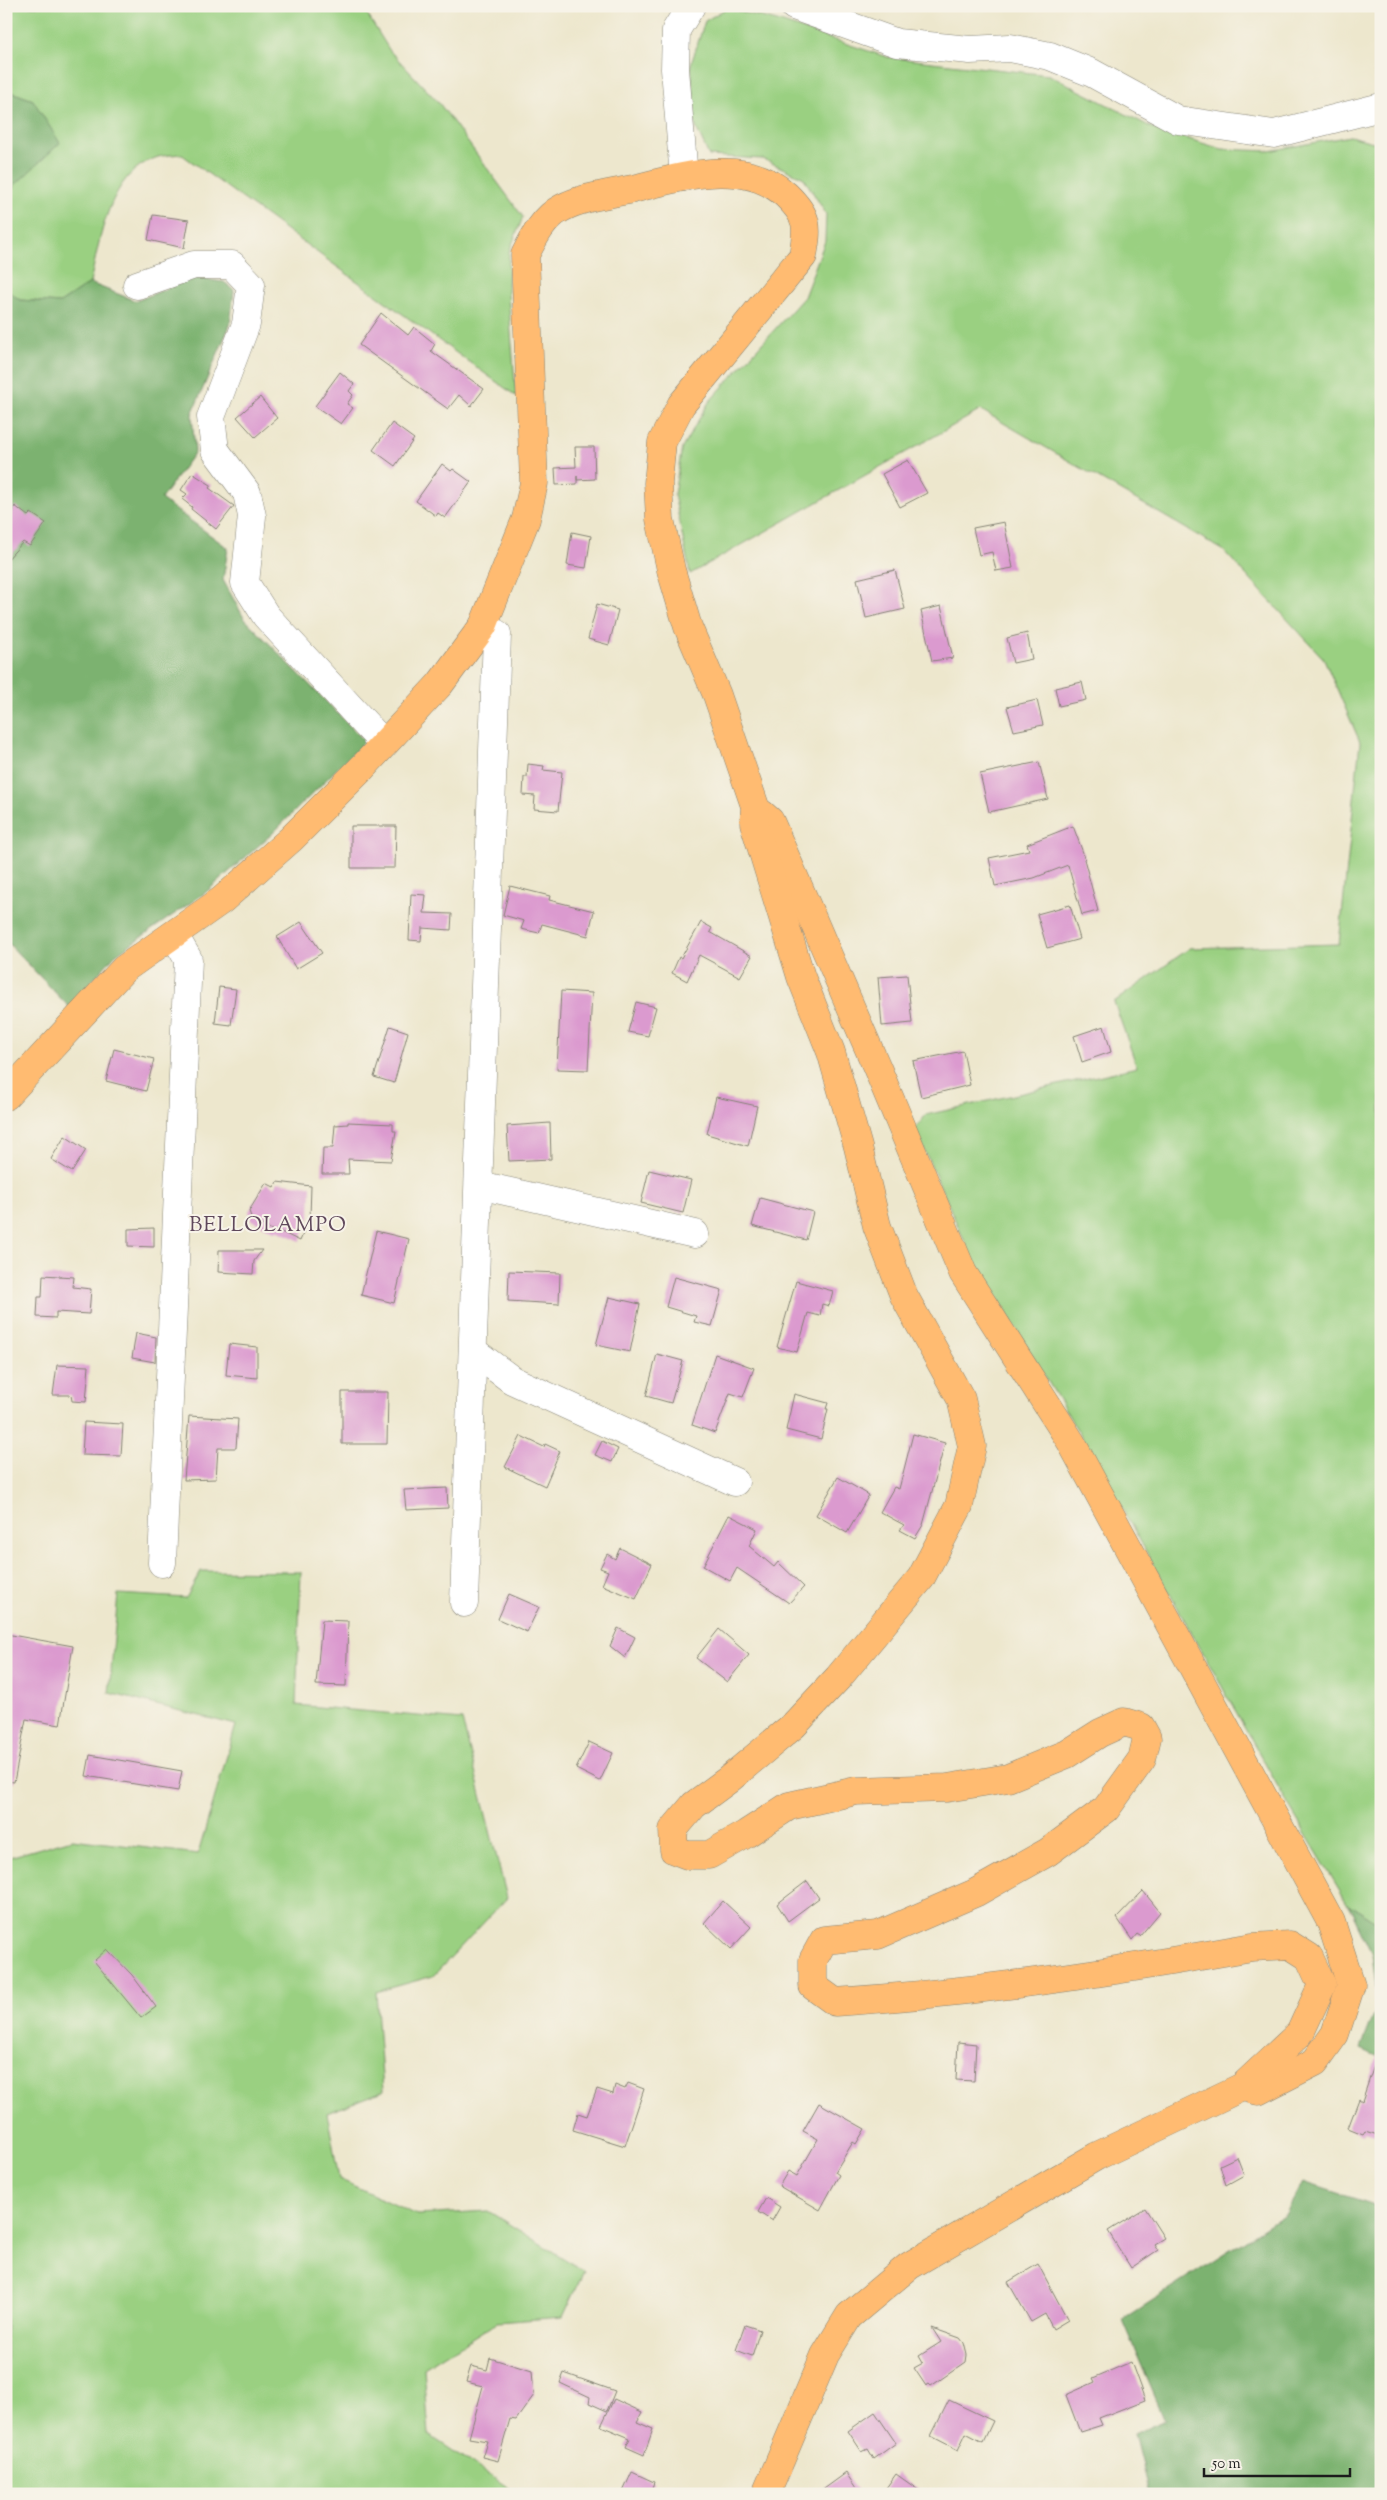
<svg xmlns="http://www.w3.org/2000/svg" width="1387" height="2500" font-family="'Sorts Mill Goudy',serif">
<rect width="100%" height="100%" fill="#f7f3e8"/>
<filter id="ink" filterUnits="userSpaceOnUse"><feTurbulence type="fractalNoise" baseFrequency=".02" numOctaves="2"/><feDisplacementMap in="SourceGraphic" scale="10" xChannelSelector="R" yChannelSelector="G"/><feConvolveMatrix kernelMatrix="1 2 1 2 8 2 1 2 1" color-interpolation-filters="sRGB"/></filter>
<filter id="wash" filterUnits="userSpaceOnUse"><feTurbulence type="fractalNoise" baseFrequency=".0096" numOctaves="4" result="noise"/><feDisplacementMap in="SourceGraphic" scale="20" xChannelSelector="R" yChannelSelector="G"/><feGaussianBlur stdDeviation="1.12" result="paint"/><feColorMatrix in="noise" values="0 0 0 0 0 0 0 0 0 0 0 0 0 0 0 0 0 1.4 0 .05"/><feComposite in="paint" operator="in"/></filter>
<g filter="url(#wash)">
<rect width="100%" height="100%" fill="#ede7cd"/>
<!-- green -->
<g fill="#9ad081" stroke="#5b764e">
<path d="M6,6H362L390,51L439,103L523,217L509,252L508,294L516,396L181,154C173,155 165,155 158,157C108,172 100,240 90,283L60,303L20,300L6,290V198L15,185L33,100L6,90Z"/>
<polygon points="727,8 777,21 887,57 1049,75 1155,129 1222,149 1269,151 1350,136 1381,144 1381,1925 1348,1904 1290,1808 1087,1446 968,1249 915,1129 926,1115 1137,1067 1114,1002 1190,948 1339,944 1360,742 1324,659 1223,550 981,410 690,574 674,494 682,448 709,402 804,297 825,241 826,214 804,178 763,159 709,156 695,125 691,64 705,21"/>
<polygon points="201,1571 301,1572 296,1705 462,1720 507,1898 433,1976 376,1992 383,2091 327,2113 339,2179 417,2215 488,2211 584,2271 563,2317 497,2322 424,2368 429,2435 518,2494 6,2494 6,1858 72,1839 198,1854 236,1725 109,1693 118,1594 186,1598"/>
</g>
<!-- forest -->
<g fill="#7bb26f" stroke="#4c6746">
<polygon points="6,90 33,100 60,143 15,185 6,198"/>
<polygon points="193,278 224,282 234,290 230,325 192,414 195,452 161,499 228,548 223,580 244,618 365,741 273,833 205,893 115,955 69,1007 6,941 6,290 20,300 60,303 90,283 136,301"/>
<polygon points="1348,1904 1381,1925 1381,2058 1361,2049 1378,2005 1372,1954"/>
<polygon points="1303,2182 1381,2207 1381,2494 1149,2494 1134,2434 1165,2420 1122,2320 1285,2215"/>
</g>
<g id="blocks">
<!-- building -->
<g fill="#db9acf">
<polygon points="153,215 189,220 184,248 148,240"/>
<polygon points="381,313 408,335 414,327 435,344 431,351 484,389 471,406 459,395 448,409 359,345"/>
<polygon points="340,372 354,384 349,391 353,395 347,404 353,408 341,424 315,406"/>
<polygon points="260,397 277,418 255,437 237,417"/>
<polygon points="392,423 414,439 395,466 373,450"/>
<polygon points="575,447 594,447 595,479 577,480 577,476 577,484 556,485 555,468 576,467"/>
<polygon points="908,460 927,493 900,507 882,474"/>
<polygon points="442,464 451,471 453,469 471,482 445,518 438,513 436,516 416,501"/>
<polygon points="192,473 211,485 209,488 234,506 216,529 191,509 192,507 182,499 187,494 181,490"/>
<polygon points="15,506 28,516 31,513 46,523 30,546 23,542 6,561 6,520"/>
<polygon points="1004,522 1013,568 996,571 992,552 979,555 973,528"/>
<polygon points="572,532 591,536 586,568 567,565"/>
<polygon points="895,570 905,609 866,618 857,579"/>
<polygon points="597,604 618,610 609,645 588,639"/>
<polygon points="941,606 953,658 932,661 921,611"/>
<polygon points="1027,633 1032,659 1013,663 1007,638"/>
<polygon points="1082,682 1086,700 1059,706 1055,688"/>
<polygon points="1037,700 1043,725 1014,731 1007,707"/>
<polygon points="1039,762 1048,799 989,812 980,774"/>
<polygon points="528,764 544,766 543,770 562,772 558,811 534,809 535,796 523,795 524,777 527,777"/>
<polygon points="351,826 396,826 395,868 351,868"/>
<polygon points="1073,826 1085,858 1084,859 1098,911 1082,915 1068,865 1034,878 995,886 989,858 1029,850 1027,844"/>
<polygon points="510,886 550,896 549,900 594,911 588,936 542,924 539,933 521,929 524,921 503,915"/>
<polygon points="411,894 426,895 424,913 452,914 451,930 422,928 421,941 409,940"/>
<polygon points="1070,905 1080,939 1047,948 1037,914"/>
<polygon points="301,922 322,953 296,969 277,937"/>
<polygon points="701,922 712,928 710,932 752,956 740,977 699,955 687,981 672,973 679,957 681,958"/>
<polygon points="907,975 912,1023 882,1026 878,977"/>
<polygon points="219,987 236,989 231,1025 215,1023"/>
<polygon points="561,991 592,993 588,1070 557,1069"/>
<polygon points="636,1002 656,1007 648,1036 628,1032"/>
<polygon points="390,1026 408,1032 394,1083 374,1077"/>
<polygon points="1104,1026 1111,1052 1082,1062 1074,1036"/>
<polygon points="114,1049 154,1059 146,1091 106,1081"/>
<polygon points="963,1051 970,1085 921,1097 913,1061"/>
<polygon points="716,1097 757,1106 748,1146 707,1134"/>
<polygon points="348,1122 393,1124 393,1131 396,1131 391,1161 348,1159 349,1174 322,1174 323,1148 333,1148 335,1125 348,1124"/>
<polygon points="550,1123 551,1159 509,1161 507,1126"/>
<polygon points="65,1136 86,1150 72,1172 51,1159"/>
<polygon points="649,1170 691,1180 683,1213 641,1203"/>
<polygon points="277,1182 311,1186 310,1217 300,1241 277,1230 276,1232 252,1220 249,1211 266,1183 274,1187"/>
<polygon points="760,1198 813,1212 806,1240 752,1226"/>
<polygon points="154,1228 154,1247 128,1246 128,1229"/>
<polygon points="376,1231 409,1239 394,1303 361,1295"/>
<polygon points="219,1250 262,1250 254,1261 253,1274 218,1272"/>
<polygon points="509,1271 560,1273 559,1304 508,1301"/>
<polygon points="43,1275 74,1277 73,1287 91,1289 89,1314 56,1312 56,1318 37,1317 38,1297 42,1297"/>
<polygon points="674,1277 722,1290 712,1326 694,1322 696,1316 666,1307"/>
<polygon points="796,1281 833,1291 829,1306 822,1304 820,1316 808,1313 797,1352 777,1347"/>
<polygon points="609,1297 640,1304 630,1352 596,1345"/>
<polygon points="136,1333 156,1337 155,1362 132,1358"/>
<polygon points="229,1344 257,1347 257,1378 226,1375"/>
<polygon points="657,1354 683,1361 671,1403 646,1396"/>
<polygon points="715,1354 754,1368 743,1397 730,1393 715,1433 692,1425"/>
<polygon points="57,1365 89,1366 86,1402 72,1401 71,1395 53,1395"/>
<polygon points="342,1392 388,1392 387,1444 342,1444"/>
<polygon points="794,1394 828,1403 826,1409 828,1409 821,1439 786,1430"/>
<polygon points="189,1416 238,1419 236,1448 218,1448 216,1479 184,1480"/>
<polygon points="84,1422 123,1424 121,1456 82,1455"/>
<polygon points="913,1434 945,1443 923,1525 915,1538 900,1530 904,1525 880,1512 894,1487 899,1489"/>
<polygon points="521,1436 544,1447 545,1444 560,1451 545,1486 505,1467"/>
<polygon points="602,1441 618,1449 612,1462 595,1455"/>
<polygon points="838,1477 869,1495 847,1533 816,1515"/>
<polygon points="447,1488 448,1508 406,1510 404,1490"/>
<polygon points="729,1515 757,1529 749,1546 774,1567 778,1562 804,1587 789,1603 737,1568 730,1581 703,1566"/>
<polygon points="620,1548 652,1564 636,1599 602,1585 608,1571 600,1568 607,1554 615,1559"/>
<polygon points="509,1594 539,1607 527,1632 498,1619"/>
<polygon points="322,1620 348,1621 346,1686 316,1685"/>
<polygon points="618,1628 635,1637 625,1658 610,1646"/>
<polygon points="719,1629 749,1655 727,1682 696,1658"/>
<polygon points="6,1634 73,1646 60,1725 26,1719 14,1782 6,1781"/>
<polygon points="589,1742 613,1753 600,1781 576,1769"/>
<polygon points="90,1755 182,1771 178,1791 86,1776"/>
<polygon points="807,1881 819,1898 788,1921 777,1904"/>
<polygon points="1143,1891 1160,1912 1140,1936 1137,1934 1132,1940 1117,1918"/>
<polygon points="723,1901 751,1927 731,1949 704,1923"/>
<polygon points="107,1949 132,1975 156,2007 141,2018 94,1961"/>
<polygon points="958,2042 976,2044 974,2081 956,2080"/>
<polygon points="1378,2054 1381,2055 1381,2136 1365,2131 1363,2134 1348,2128 1359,2099 1362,2101"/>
<polygon points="628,2083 644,2089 625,2146 573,2130 578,2113 587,2116 597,2089 613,2094 615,2085 625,2089"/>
<polygon points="819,2103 865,2129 856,2144 853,2142 835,2172 839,2175 820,2210 779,2186 788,2171 797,2176 818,2139 803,2131"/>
<polygon points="1237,2157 1244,2175 1226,2185 1220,2165"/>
<polygon points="766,2198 780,2207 772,2221 758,2212"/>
<polygon points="1145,2208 1164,2238 1154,2244 1158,2250 1131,2268 1108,2231"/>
<polygon points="1038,2264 1068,2320 1053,2329 1045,2314 1031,2322 1008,2282"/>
<polygon points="745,2325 760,2330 752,2356 736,2350"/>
<polygon points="932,2328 960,2338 964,2343 967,2355 966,2362 931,2386 929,2384 926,2386 914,2368 923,2363 919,2356 941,2342"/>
<polygon points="490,2358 532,2371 534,2395 516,2420 510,2419 498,2461 482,2457 487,2441 469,2438 483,2386 466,2382 471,2366 487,2370"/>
<polygon points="1131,2362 1145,2400 1099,2418 1102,2425 1080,2432 1066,2395 1095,2382 1093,2378"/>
<polygon points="564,2373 615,2391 607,2411 589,2403 590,2397 560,2383"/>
<polygon points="614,2399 642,2412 637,2422 653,2429 644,2455 626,2447 630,2438 601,2426"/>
<polygon points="949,2400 993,2421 983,2442 966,2433 958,2450 931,2436"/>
<polygon points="875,2412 896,2443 874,2459 868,2449 862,2452 848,2431"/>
<polygon points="632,2472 654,2482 650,2494 622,2494"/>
<polygon points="846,2473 860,2494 817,2494"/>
<polygon points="896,2474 924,2494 894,2494 886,2488"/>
</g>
</g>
</g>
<g filter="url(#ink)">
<use href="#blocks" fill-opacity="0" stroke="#848274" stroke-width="1"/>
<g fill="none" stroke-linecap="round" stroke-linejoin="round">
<defs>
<g id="minor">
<polyline points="794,6 897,43 970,50 1010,48 1050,56 1092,73 1178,120 1274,134 1381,107"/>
<polyline points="684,177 675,69 676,30 691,6"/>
<polyline points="137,285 194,265 232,265 251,285 246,324 211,417 215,450 247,493 252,516 245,583 266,616 384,744"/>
<polyline points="479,1185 695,1234"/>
<polyline points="473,1351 512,1380 735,1482"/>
<polyline points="162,1563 188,959 174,935"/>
<polyline points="464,1603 497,634 483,626"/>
</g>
<g id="major">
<polyline points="762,814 770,821 878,1070 963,1273 1071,1442 1331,1922 1351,1985 1335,2034 1315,2062 1258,2091 1242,2087"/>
<path d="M6,1096L124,969L222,900L291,839L363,767L440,684L483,626L526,519L534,483L525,255C534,237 544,217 562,208C583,197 610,194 633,189C681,177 744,156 786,195C809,217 808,226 803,256L681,405L662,442L658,483L660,519L671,570L688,627L717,695L755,806L754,823L801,977L831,1052L858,1147L877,1226L904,1296L961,1399L972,1446L959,1506L921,1578L838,1678L794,1725L728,1780L694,1805L673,1830L674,1850L687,1855H709L746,1834L789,1806L856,1791L947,1788L1008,1778L1067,1754L1100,1733L1124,1722L1141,1727L1147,1738L1142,1759L1106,1809L1048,1852L975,1893L878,1935L824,1940L813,1960V1986L835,2002C976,1993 1113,1972 1252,1947L1290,1945L1309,1957L1322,1985L1300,2033L1242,2087L1097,2156L909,2266L849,2316L825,2355L766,2494"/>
</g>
</defs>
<!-- minor casing -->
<use href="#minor" stroke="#848274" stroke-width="29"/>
<!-- major casing -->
<use href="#major" stroke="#848274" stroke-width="29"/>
<!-- minor -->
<use href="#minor" stroke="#fff" stroke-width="28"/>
<!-- major -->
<use href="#major" stroke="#ffbb71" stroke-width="28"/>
</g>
</g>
<g text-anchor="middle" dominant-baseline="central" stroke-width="4" stroke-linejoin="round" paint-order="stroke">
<!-- quarter labels -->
<g font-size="21" letter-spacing="1" fill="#5f485b" stroke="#f7f3e8">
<text x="268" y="1226">BELLOLAMPO</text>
</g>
</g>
<!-- margin -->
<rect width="1387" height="2500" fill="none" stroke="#f7f3e8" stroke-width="25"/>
<!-- scale -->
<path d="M1204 2468v8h146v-8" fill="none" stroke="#1c1c1c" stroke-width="2.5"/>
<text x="1212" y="2468" font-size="15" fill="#1c1c1c" stroke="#f7f3e8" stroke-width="4" paint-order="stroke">50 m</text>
</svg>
